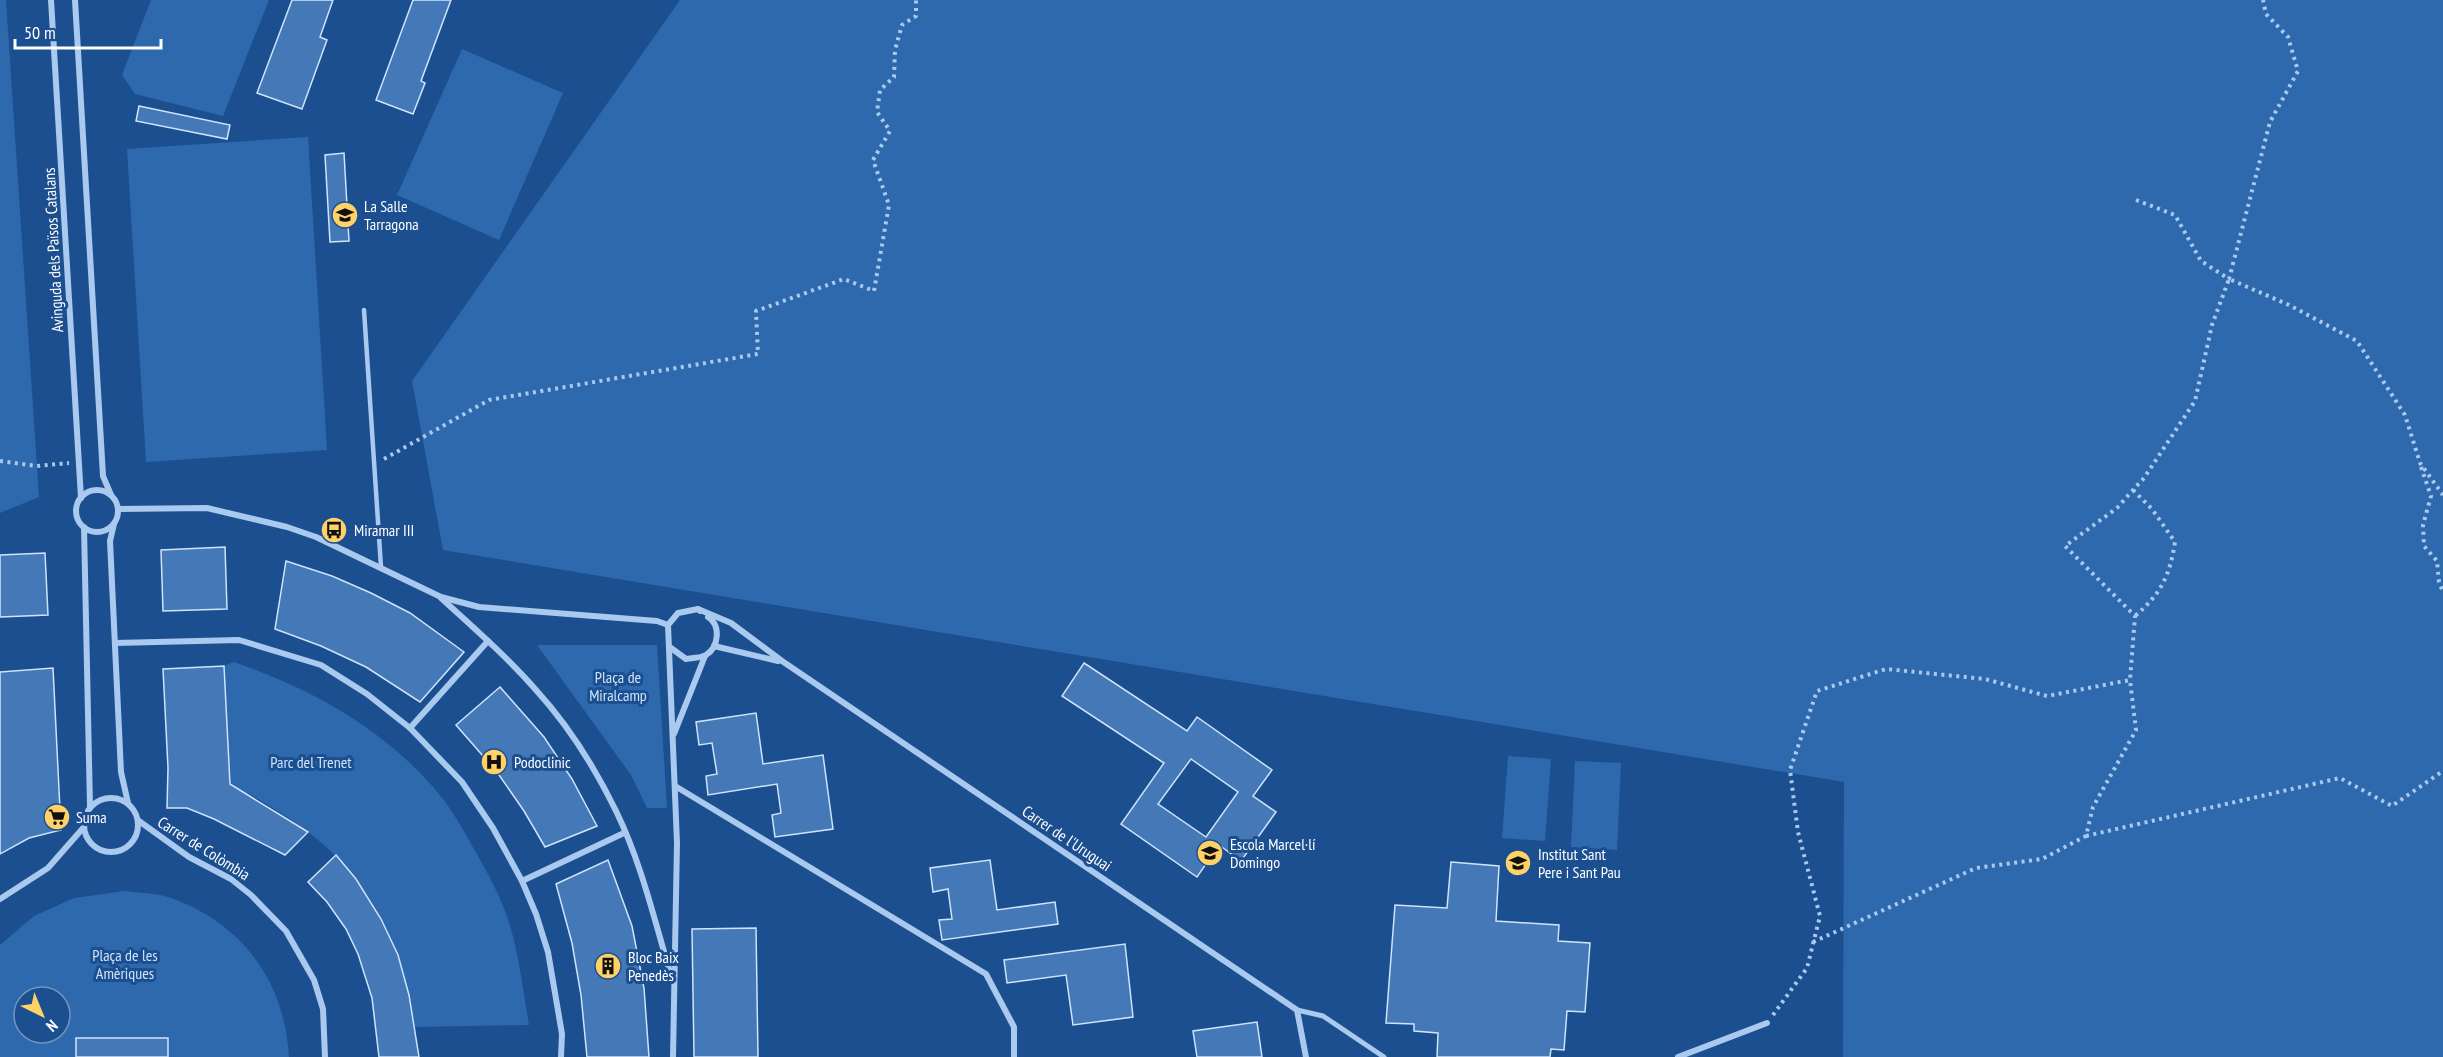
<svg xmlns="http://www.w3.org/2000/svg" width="2443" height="1057" font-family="'PT Sans Narrow',sans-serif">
<rect width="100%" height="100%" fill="#1b4f8f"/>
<!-- green -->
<g fill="#2e69ad" fill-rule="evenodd">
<polygon points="0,0 6,0 39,497 0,513"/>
<polygon points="151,0 269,0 223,116 135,94 122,75"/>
<polygon points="680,0 2443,0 2443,1057 1843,1057 1844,782 443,550 412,381"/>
<polygon points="462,49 563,93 499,240 397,195"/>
<polygon points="308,137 327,450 146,462 127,149"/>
<polygon points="537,645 657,645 667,808 647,808 631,775"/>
<path d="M234,662C312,689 385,729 439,794C454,812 466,835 478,856C490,877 501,898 509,922C519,955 523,990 529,1025L415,1027C401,950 373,880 308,832C292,820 275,809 258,799C249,793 238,790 230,782L224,666Z"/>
<polygon points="1508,756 1551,759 1545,841 1502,838"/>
<polygon points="1575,761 1621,763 1617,850 1571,847"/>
<path d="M125,891C140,893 157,893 171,898C242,923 285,982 289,1057H168V1038H77L76,1057H0V945L34,916L74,898ZM24,997H60V1033H24Z"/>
</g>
<!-- building -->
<g fill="#4478b7" stroke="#cfe3fa" stroke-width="1.5" fill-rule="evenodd">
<polygon points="292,0 333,0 320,37 327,40 302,109 257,93"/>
<polygon points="413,0 451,0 421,81 425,83 413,114 376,100"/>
<polygon points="139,106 230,125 227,139 136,121"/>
<polygon points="344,153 349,241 330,242 325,155"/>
<polygon points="225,547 227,609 163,611 161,550"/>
<polygon points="45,553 48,615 0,617 0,555"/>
<polygon points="286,561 332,576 371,593 410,613 464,652 420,702 366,667 321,646 275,629"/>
<path d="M1084,663L1187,731L1197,717L1272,770L1253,796L1276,812L1241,861L1219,845L1197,877L1121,824L1164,763L1062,696ZM1191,759L1238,792L1206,837L1158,804Z"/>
<polygon points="224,666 230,784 308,832 285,855 214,819 187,808 167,808 168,768 163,669"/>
<polygon points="53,668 61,830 29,838 0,854 0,672"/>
<polygon points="500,687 544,737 572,779 597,826 545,847 524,811 497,772 456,725"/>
<polygon points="756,713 763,764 823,755 833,829 775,837 772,815 781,813 777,784 708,795 706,776 717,774 712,743 699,745 696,722"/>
<polygon points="336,855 356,879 381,919 398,955 409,995 419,1057 379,1057 372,998 358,954 346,929 327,902 308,882"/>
<polygon points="608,860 632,926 644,988 649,1057 587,1057 581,995 572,943 556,884"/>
<polygon points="990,860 997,910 1055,902 1058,924 942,940 939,920 952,919 948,889 933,892 930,868"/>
<polygon points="1451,862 1499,866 1496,921 1559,925 1558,941 1590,943 1585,1012 1567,1011 1564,1050 1551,1049 1550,1057 1437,1057 1438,1033 1414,1031 1414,1024 1386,1023 1395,905 1447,908"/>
<polygon points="756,928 758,1057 694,1057 692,929"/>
<polygon points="1125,944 1133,1017 1073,1025 1066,975 1007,983 1004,960"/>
<polygon points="1257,1022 1262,1057 1197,1057 1193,1031"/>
<rect x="76" y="1038" width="92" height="19"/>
</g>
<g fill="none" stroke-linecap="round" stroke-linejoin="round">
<!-- path -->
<g stroke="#a9c9ee" stroke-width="4" stroke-dasharray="3 4.5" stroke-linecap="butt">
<polyline points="2136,200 2175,215 2201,261 2229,279 2270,122 2298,71 2288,37 2266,14 2263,0"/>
<polyline points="384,459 489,400 758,354 756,311 844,279 874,291 889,205 873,160 890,131 877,112 880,90 894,77 895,50 902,25 916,16 916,0"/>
<polyline points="0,461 37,466 69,463"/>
<polyline points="2421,467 2431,496 2423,525 2424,546 2437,561 2439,582 2443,592"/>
<path d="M2133,490L2152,509L2175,542C2170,575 2161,594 2135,616"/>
<polyline points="2086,836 2340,778 2392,806 2443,771"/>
<polyline points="1813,942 1976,868 2042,859 2086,836 2093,807 2136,730 2130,680"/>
<polyline points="1773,1015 1807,968 1820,916 1798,832 1790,770 1817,691 1886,669 1985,679 2047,696 2130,680 2135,616 2065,546 2117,508 2133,490 2144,478 2195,401 2212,325 2229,279 2289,305 2357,341 2405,415 2420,463 2443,495"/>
</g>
<!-- service -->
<polyline stroke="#a9c9ee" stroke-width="4.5" points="364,310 381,567"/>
<!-- pedestrian -->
<polyline stroke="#a9c9ee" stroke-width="5" points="1297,1010 1323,1016 1384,1057"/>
<!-- minor -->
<g stroke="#a9c9ee" stroke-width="6">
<polyline points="51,0 81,498"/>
<polyline points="75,0 103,476 111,495"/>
<circle cx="97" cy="511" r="21"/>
<polyline points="118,509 207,508 287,527 316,537 441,597 479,607 657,621 668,625"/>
<polyline points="114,524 110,541 121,772 128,803"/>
<polyline points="84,527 90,807"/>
<path d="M441,598C473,627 507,657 536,690C568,725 595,768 616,811C642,864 655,923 672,979"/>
<polyline points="698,609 731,623 782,661 1297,1010 1306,1057"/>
<polyline points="115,643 239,640 321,665 367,694 410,728 462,782 493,828 522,881 536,914 548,952 562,1034 561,1057"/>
<polyline points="714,646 778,661"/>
<path d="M671,648L686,659C692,658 701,658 706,655C719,647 721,625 708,617"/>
<polyline points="410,728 488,641"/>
<polyline points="674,734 705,656"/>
<polyline points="675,786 986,974 1014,1027 1014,1057"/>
<circle cx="111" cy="825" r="27"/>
<polyline points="139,821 189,857 231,879 251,895 286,931 314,980 323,1009 325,1057"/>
<polyline points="522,881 624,833"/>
<polyline points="0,899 48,868 84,827"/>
<polyline points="673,1057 677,843 668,625 678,613 698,609 700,611"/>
<polyline points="1678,1057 1767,1023"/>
</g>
</g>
<!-- icons -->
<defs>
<symbol id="school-disc" viewBox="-11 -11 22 22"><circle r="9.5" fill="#ffd166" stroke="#1b4f8f"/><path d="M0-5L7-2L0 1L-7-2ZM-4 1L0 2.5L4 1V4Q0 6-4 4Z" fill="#111"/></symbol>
<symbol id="bus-disc" viewBox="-11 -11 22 22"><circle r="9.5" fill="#ffd166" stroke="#1b4f8f"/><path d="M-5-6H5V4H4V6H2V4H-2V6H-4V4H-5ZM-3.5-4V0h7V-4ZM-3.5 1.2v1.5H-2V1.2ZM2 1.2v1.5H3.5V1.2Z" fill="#111"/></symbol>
<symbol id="hospital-disc" viewBox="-11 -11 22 22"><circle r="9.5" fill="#ffd166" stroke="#1b4f8f"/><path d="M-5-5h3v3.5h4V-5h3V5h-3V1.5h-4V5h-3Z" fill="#111"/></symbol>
<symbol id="supermarket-disc" viewBox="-11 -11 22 22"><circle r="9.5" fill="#ffd166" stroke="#1b4f8f"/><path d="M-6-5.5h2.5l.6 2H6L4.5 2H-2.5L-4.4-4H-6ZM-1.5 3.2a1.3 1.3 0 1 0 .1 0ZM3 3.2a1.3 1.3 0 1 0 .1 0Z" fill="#111"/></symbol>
<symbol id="building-disc" viewBox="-11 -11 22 22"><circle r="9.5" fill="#ffd166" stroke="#1b4f8f"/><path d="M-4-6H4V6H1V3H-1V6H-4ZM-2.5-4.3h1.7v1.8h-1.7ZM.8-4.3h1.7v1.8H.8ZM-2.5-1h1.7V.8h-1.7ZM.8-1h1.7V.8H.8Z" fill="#111"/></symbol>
</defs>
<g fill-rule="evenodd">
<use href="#school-disc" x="330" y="200" width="30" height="30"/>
<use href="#bus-disc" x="319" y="515" width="30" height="30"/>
<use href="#hospital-disc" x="479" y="747" width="30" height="30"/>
<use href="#supermarket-disc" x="42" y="802" width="30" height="30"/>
<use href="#school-disc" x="1195" y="838" width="30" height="30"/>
<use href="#school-disc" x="1503" y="848" width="30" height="30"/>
<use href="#building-disc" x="593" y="951" width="30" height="30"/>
</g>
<g text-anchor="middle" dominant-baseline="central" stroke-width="6" stroke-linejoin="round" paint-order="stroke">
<!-- poi labels -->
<g font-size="16" fill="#fff" stroke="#1b4f8f" text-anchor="start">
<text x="364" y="206">La Salle<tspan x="364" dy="18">Tarragona</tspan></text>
<text x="354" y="530">Miramar III</text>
<text x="514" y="762">Podoclinic</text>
<text x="76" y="817">Suma</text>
<text x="1230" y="844">Escola Marcel·lí<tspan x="1230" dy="18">Domingo</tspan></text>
<text x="1538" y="854">Institut Sant<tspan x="1538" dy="18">Pere i Sant Pau</tspan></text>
<text x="628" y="957">Bloc Baix<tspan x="628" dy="18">Penedès</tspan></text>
</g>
<!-- street labels -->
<g font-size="16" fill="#fff" stroke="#1b4f8f">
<text transform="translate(53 250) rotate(-93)">Avinguda dels Països Catalans</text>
<text transform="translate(1067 838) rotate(34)">Carrer de l'Uruguai</text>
<text transform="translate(204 848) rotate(32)">Carrer de Colòmbia</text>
</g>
<!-- park labels -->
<g font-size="16" fill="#cfe3fa" stroke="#1b4f8f">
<text x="618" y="677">Plaça de<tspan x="618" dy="18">Miralcamp</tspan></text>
<text x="311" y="762">Parc del Trenet</text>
<text x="125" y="955">Plaça de les<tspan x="125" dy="18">Amèriques</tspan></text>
</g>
</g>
<!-- north arrow -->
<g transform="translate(42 1015) rotate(137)"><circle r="28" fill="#1b4f8f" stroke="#7695bc" stroke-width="1.5"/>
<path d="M0-4.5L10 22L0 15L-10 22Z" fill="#ffd166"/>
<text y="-9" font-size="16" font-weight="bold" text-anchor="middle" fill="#ffffff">N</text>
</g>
<!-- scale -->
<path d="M15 39v9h146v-9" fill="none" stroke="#ffffff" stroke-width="3"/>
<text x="24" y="39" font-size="18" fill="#ffffff" stroke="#1b4f8f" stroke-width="4.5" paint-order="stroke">50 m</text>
</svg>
